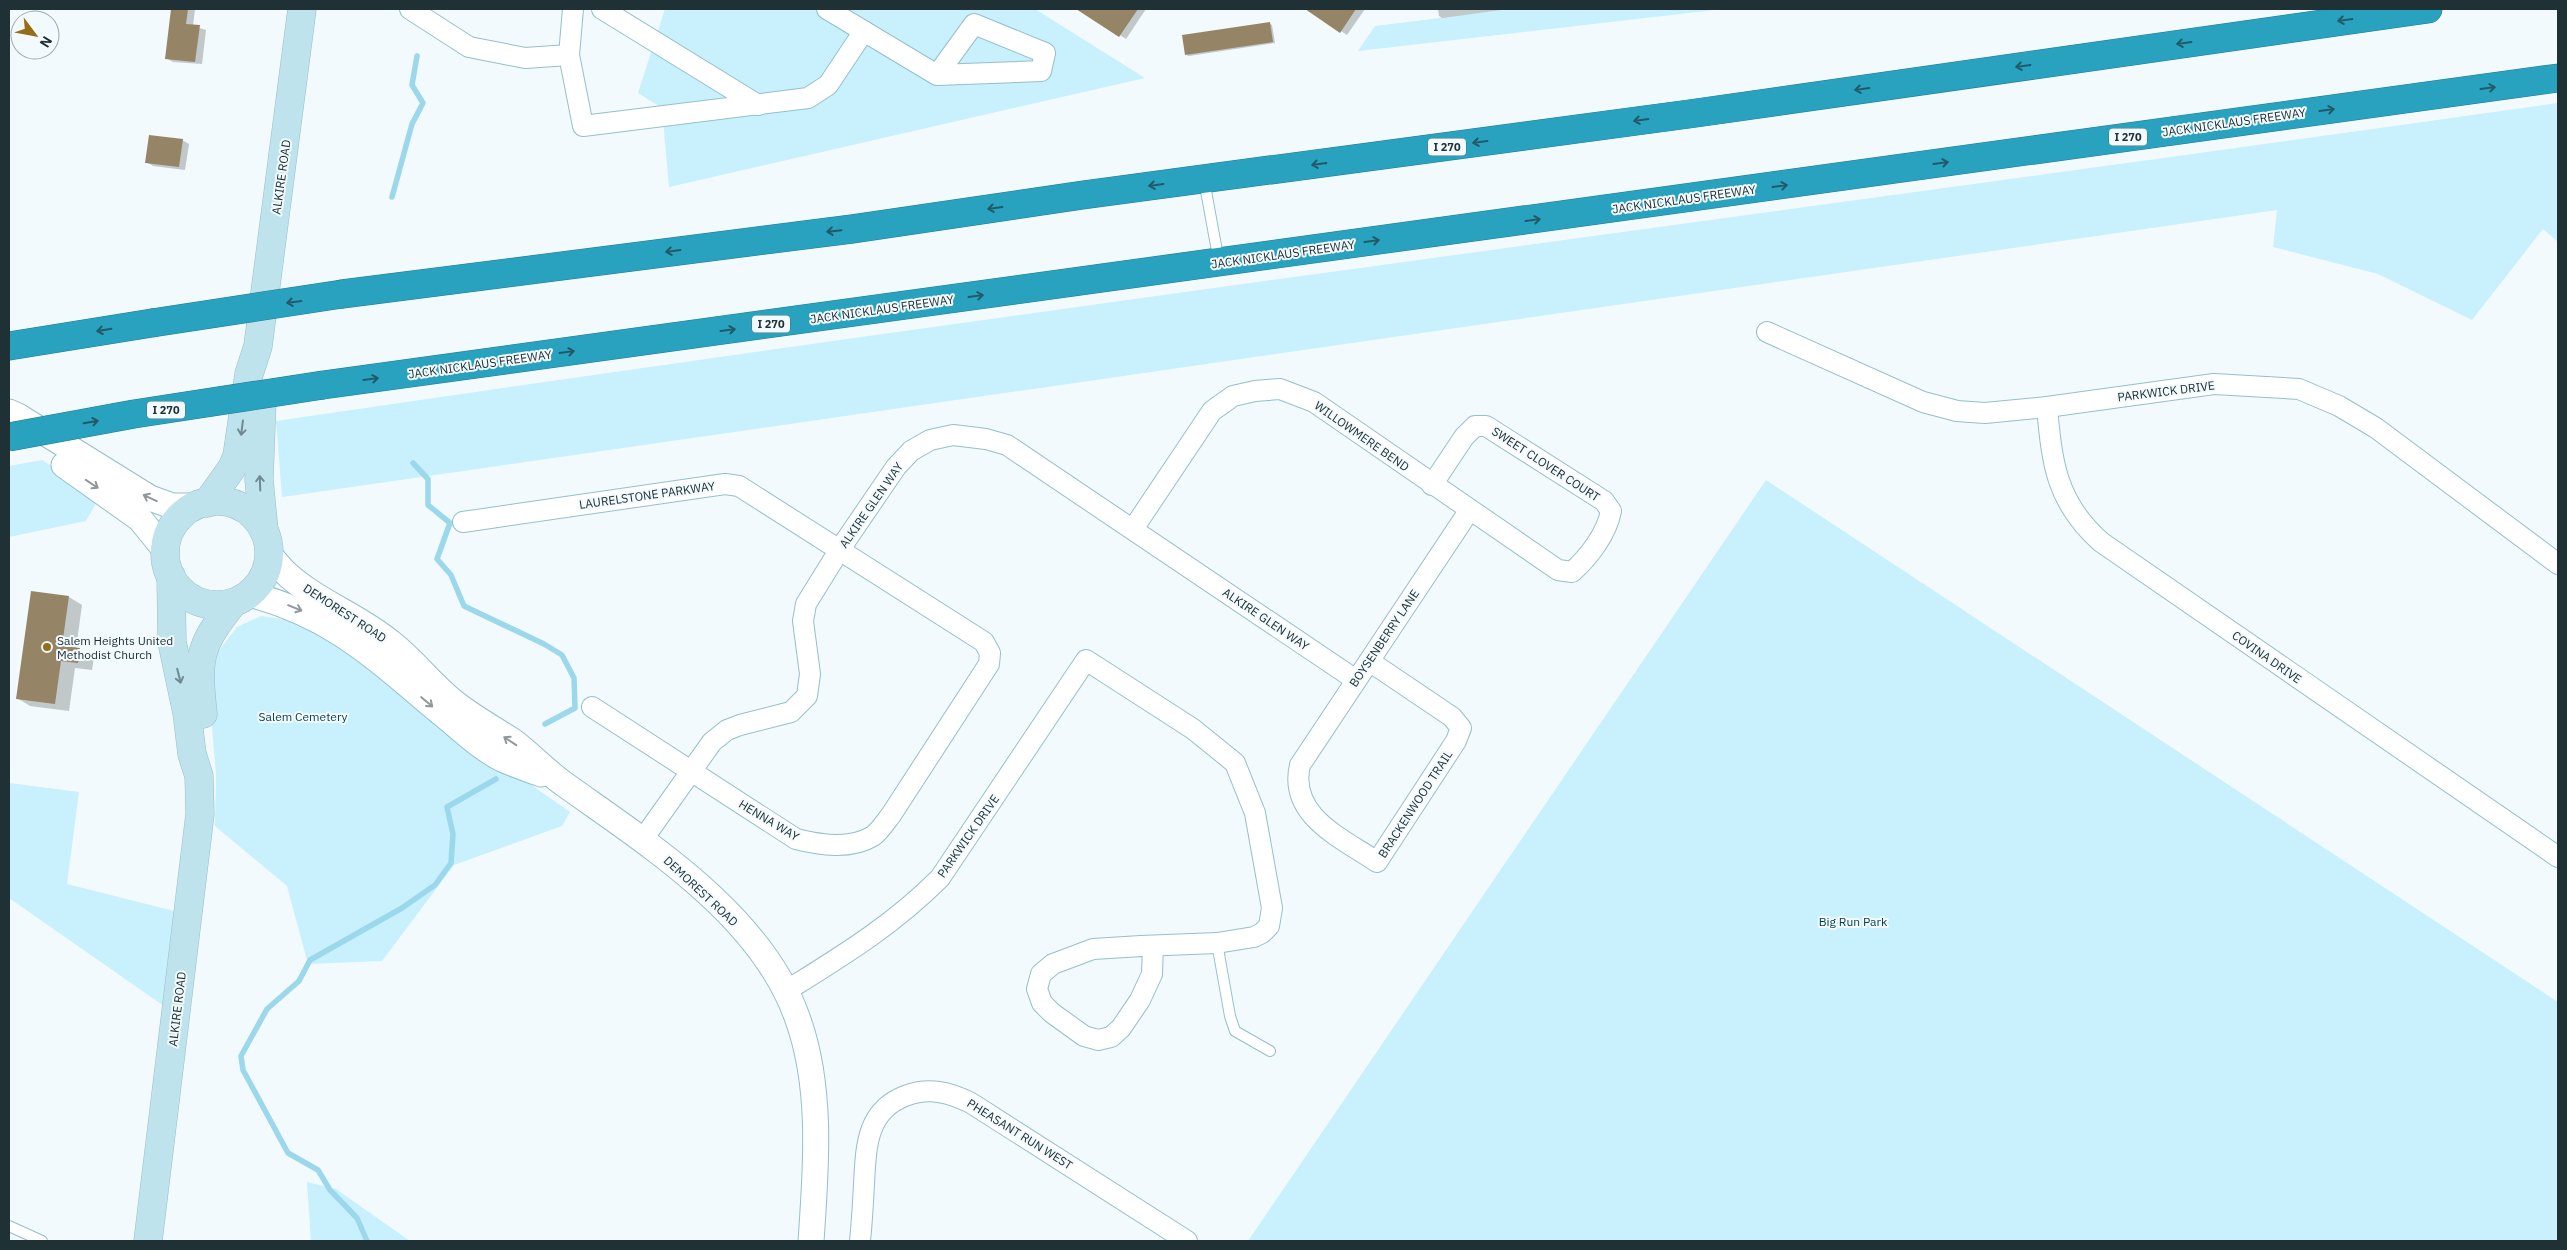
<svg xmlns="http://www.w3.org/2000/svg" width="2567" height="1250" font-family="'IBM Plex Sans',sans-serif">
<rect width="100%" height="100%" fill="#f2fafd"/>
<!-- green -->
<g fill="#c8f0fd">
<polygon points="665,9 1035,9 1145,78 669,187 662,108 638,93"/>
<polygon points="1513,9 1723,9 1358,51 1375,26"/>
<path d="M2558,103V242L2543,229L2472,320L2378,274L2273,247L2277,210L282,497L276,421C1036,309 1798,210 2558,103Z"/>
<polygon points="42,460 99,498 86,521 9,537 9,466"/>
<polygon points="1766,480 2558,1002 2558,1241 1248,1241"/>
<polygon points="261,616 298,621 347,646 434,717 570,812 562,826 454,865 382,961 308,964 287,886 215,826 216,775 209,691 217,653 237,627"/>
<polygon points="9,783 79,792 67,884 174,911 164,1006 9,898"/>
<polygon points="307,1182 336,1189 410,1241 311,1241"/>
</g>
<!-- shadow -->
<g fill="#0003">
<polygon points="172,9 195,9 193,26 206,30 202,64 173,62 166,58"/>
<polygon points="1079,9 1146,9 1126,39"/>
<polygon points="1308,9 1365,9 1347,35"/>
<polygon points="1438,9 1510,9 1442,18 1439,16"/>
<polygon points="1269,23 1272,25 1275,43 1189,56 1186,55"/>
<polygon points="182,140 189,144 185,170 153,166 147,162"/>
<polygon points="69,597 82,605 76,649 94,657 92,670 75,668 69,711 30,706 17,698"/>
</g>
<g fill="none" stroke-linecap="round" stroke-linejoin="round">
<!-- stream -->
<g stroke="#9bd8eb" stroke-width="5.5">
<polyline points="392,197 412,124 423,103 412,85 417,56"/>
<polyline points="413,463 428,479 428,505 450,523 437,559 451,575 464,606 544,644 562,655 574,678 575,708 545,724"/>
<polyline points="367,1241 357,1218 330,1190 318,1170 288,1153 243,1070 241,1056 267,1009 299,981 310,960 402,908 435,885 451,863 453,834 447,807 496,779"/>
</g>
</g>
<!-- building -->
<g fill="#968466">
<polygon points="171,9 188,9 186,24 200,25 195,62 165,59"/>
<polygon points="1076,9 1138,9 1119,37"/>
<polygon points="1305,9 1356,9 1340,33"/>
<polygon points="1270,22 1273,42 1185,55 1182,35"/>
<polygon points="149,135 183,139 179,167 145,163"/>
<polygon points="31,591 69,596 62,646 80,648 78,663 61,661 55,704 16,699"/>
</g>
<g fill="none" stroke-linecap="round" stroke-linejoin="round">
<defs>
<g id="service">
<polyline points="1204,180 1219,262"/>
<polyline points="1217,943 1230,1016 1235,1031 1270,1051"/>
<polyline points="9,1226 42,1241"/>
</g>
<g id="minor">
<polyline points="410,9 469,47 525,58 569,55 573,9"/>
<polyline points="602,9 758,105"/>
<polyline points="827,9 937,75 1041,71 1045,53 974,24 937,75"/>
<polyline points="569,55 583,126 808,98 828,85 864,31"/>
<polyline points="1767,332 1923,402 1957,411 1985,413 2047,407 2214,384 2299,389 2339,406 2376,428 2558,564"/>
<path d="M2047,407C2052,463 2056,502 2101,542L2558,857"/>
<path d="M463,522L725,484L739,486L984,642L990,653L989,664L891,815C886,821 880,831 873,836C850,850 820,845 796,839L592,707"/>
<path d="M1133,529L1212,411L1233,396L1255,391L1280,389L1314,402L1558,570L1572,572C1589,557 1607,533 1611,511L1604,501L1486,426H1475L1464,437L1432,485"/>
<path d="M1369,661L1452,717L1461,728L1456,741L1377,862C1342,838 1288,816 1300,765L1469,511"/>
<polyline points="643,839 712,742 727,730 740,725 791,712 807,696 810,674 803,621 806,604 840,549 896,467 911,451 930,440 953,435 986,439 1007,445 1356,680"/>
<path d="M786,991C842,956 892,926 940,878L1086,660L1193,729L1235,763L1255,813L1272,908L1269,926L1262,933L1254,937L1217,943L1141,946L1093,949L1053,964L1041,974L1037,989L1042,1003L1052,1013L1084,1036L1098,1040L1111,1037L1121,1028L1140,1000L1152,974L1153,946"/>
<path d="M860,1241C862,1222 863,1203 864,1184C866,1148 866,1111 905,1096C929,1087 949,1092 971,1103L1187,1241"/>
</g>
<g id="tertiary">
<polyline points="9,412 18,416 150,498 172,506 197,506"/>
<polyline points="64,465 140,519 166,551"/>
<path d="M269,554C275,561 281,569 288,575C315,600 360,617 390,642C415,661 433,687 459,706C476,719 496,730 514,742C531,755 547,772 564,784C649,845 760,914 797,1017C823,1087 816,1169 811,1241"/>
<path d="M249,594C334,616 376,659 441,713C460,728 480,748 502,759C515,765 528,769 541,774"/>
</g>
<g id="secondary">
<polyline points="262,399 259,480 264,531"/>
<circle cx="217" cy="553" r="52"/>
<polyline points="207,503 232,468 237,456 249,374 258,346 302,9"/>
<path d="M203,714C197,658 198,647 233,603"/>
<polyline points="148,1241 200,814 199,776 192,754 187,713 172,642 171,576"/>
</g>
<g id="motorway">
<polyline points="342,294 852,229 1083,195 1689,114 2428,9"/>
<polyline points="9,346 152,323"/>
<polyline points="323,385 2558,78"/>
</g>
</defs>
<!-- service casing -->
<use href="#service" stroke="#95bfcc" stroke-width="12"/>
<!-- minor casing -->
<use href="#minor" stroke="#95bfcc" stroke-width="22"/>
<!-- tertiary casing -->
<use href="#tertiary" stroke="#95bfcc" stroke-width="27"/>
<!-- secondary casing -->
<use href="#secondary" stroke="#95bfcc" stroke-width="29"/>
<!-- motorway casing -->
<use href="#motorway" stroke="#257a8f" stroke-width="29"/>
<!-- service -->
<use href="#service" stroke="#fff" stroke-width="10"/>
<!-- minor -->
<use href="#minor" stroke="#fff" stroke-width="20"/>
<!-- tertiary -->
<use href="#tertiary" stroke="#fff" stroke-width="25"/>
<!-- secondary -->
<use href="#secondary" stroke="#bee3ec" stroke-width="28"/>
<!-- motorway -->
<use href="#motorway" stroke="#28a2bf" stroke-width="28"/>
<defs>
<g id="motorway-bridge">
<polyline points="152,323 342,294"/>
<polyline points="9,437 134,414 323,385"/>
</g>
</defs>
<!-- motorway-bridge casing -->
<use href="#motorway-bridge" stroke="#257a8f" stroke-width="29" stroke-linecap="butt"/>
<!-- motorway-bridge -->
<use href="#motorway-bridge" stroke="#28a2bf" stroke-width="28"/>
</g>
<!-- one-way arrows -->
<defs><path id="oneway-shaft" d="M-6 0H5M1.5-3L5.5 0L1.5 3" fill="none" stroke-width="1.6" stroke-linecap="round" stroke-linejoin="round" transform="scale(1.25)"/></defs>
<g stroke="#235966">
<use href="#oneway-shaft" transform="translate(2345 20) rotate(172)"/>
<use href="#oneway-shaft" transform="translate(2184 43) rotate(172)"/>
<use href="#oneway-shaft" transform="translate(2023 66) rotate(172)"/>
<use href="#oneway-shaft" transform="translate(2488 88) rotate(-8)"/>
<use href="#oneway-shaft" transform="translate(1862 89) rotate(172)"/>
<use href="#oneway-shaft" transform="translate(2327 110) rotate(-8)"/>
<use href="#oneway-shaft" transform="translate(1641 120) rotate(172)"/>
<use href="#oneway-shaft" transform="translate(1480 142) rotate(172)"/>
<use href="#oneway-shaft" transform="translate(1941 163) rotate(-8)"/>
<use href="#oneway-shaft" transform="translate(1319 164) rotate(172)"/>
<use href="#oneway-shaft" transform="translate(1156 185) rotate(172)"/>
<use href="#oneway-shaft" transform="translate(1780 186) rotate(-8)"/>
<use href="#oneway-shaft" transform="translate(995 208) rotate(172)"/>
<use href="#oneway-shaft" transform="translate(1533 220) rotate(-8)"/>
<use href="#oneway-shaft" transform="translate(834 231) rotate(174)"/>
<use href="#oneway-shaft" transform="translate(1372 241) rotate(-8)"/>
<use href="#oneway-shaft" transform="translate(673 251) rotate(172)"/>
<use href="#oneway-shaft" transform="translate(976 296) rotate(-8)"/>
<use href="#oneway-shaft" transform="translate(294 302) rotate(172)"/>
<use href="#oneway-shaft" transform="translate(104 330) rotate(171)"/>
<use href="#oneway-shaft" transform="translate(728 330) rotate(-8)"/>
<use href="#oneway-shaft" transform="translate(567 352) rotate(-8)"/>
<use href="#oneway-shaft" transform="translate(371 379) rotate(-8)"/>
<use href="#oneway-shaft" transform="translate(91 422) rotate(-10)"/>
</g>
<g stroke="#6f8a91">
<use href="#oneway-shaft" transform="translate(242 428) rotate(97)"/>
<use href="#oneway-shaft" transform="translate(260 483) rotate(-92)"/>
<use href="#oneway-shaft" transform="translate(179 676) rotate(76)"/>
</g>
<g stroke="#90989a">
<use href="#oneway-shaft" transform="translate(92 484) rotate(34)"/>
<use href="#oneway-shaft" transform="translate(150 498) rotate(-155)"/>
<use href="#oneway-shaft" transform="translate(295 608) rotate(22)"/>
<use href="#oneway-shaft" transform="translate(427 702) rotate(40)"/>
<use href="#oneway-shaft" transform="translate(510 741) rotate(-146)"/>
</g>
<!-- markers -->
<circle fill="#966d18" stroke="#f2fafd" stroke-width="2" cx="47" cy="647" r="5"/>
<g text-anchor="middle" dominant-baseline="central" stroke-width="4" stroke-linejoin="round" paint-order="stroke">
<!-- shield labels -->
<g fill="#f2fafd" stroke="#5f6d72" stroke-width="1">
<rect x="2109" y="128.5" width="38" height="17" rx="4"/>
<rect x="1428" y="138.5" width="38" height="17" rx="4"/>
<rect x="752" y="315.5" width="38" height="17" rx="4"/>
<rect x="147" y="401.5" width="38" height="17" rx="4"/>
</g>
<g font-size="11" font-weight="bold" fill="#203136">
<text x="2128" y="137">I 270</text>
<text x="1447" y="147">I 270</text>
<text x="771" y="324">I 270</text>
<text x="166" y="410">I 270</text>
</g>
<!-- street labels -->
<g font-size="12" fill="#203136" stroke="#f2fafd">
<text transform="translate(2234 122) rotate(-8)">JACK NICKLAUS FREEWAY</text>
<text transform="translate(281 177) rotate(-82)">ALKIRE ROAD</text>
<text transform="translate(1684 199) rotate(-8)">JACK NICKLAUS FREEWAY</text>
<text transform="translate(1283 254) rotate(-8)">JACK NICKLAUS FREEWAY</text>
<text transform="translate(882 309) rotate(-8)">JACK NICKLAUS FREEWAY</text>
<text transform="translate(480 364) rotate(-8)">JACK NICKLAUS FREEWAY</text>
<text transform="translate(2166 391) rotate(-7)">PARKWICK DRIVE</text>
<text transform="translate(1362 436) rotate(35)">WILLOWMERE BEND</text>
<text transform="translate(1546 464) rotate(33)">SWEET CLOVER COURT</text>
<text transform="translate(647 495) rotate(-8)">LAURELSTONE PARKWAY</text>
<text transform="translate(871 505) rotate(-55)">ALKIRE GLEN WAY</text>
<text transform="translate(345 613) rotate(33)">DEMOREST ROAD</text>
<text transform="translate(1266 619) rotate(34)">ALKIRE GLEN WAY</text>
<text transform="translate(1384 638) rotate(-56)">BOYSENBERRY LANE</text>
<text transform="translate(2267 657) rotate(35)">COVINA DRIVE</text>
<text transform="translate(1415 804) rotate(-57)">BRACKENWOOD TRAIL</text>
<text transform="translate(769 820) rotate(31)">HENNA WAY</text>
<text transform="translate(968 836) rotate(-55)">PARKWICK DRIVE</text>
<text transform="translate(701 891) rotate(43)">DEMOREST ROAD</text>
<text transform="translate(177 1009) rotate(-83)">ALKIRE ROAD</text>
<text transform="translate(1020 1134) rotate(32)">PHEASANT RUN WEST</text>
</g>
<!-- poi labels -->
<g font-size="12" fill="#203136" stroke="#f2fafd" text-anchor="start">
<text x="57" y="640">Salem Heights United<tspan x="57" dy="14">Methodist Church</tspan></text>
</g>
<!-- park labels -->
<g font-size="12" fill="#023c49" stroke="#f2fafd">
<text x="303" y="716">Salem Cemetery</text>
<text x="1853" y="921">Big Run Park</text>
</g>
</g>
<!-- border -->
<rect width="2567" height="1250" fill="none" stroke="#203136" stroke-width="20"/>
<!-- north arrow -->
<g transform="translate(35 35) rotate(122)"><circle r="24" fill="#f2fafd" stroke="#9eaaad"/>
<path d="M0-4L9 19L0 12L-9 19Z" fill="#966d18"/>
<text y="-8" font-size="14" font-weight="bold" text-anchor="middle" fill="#203136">N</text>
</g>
</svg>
